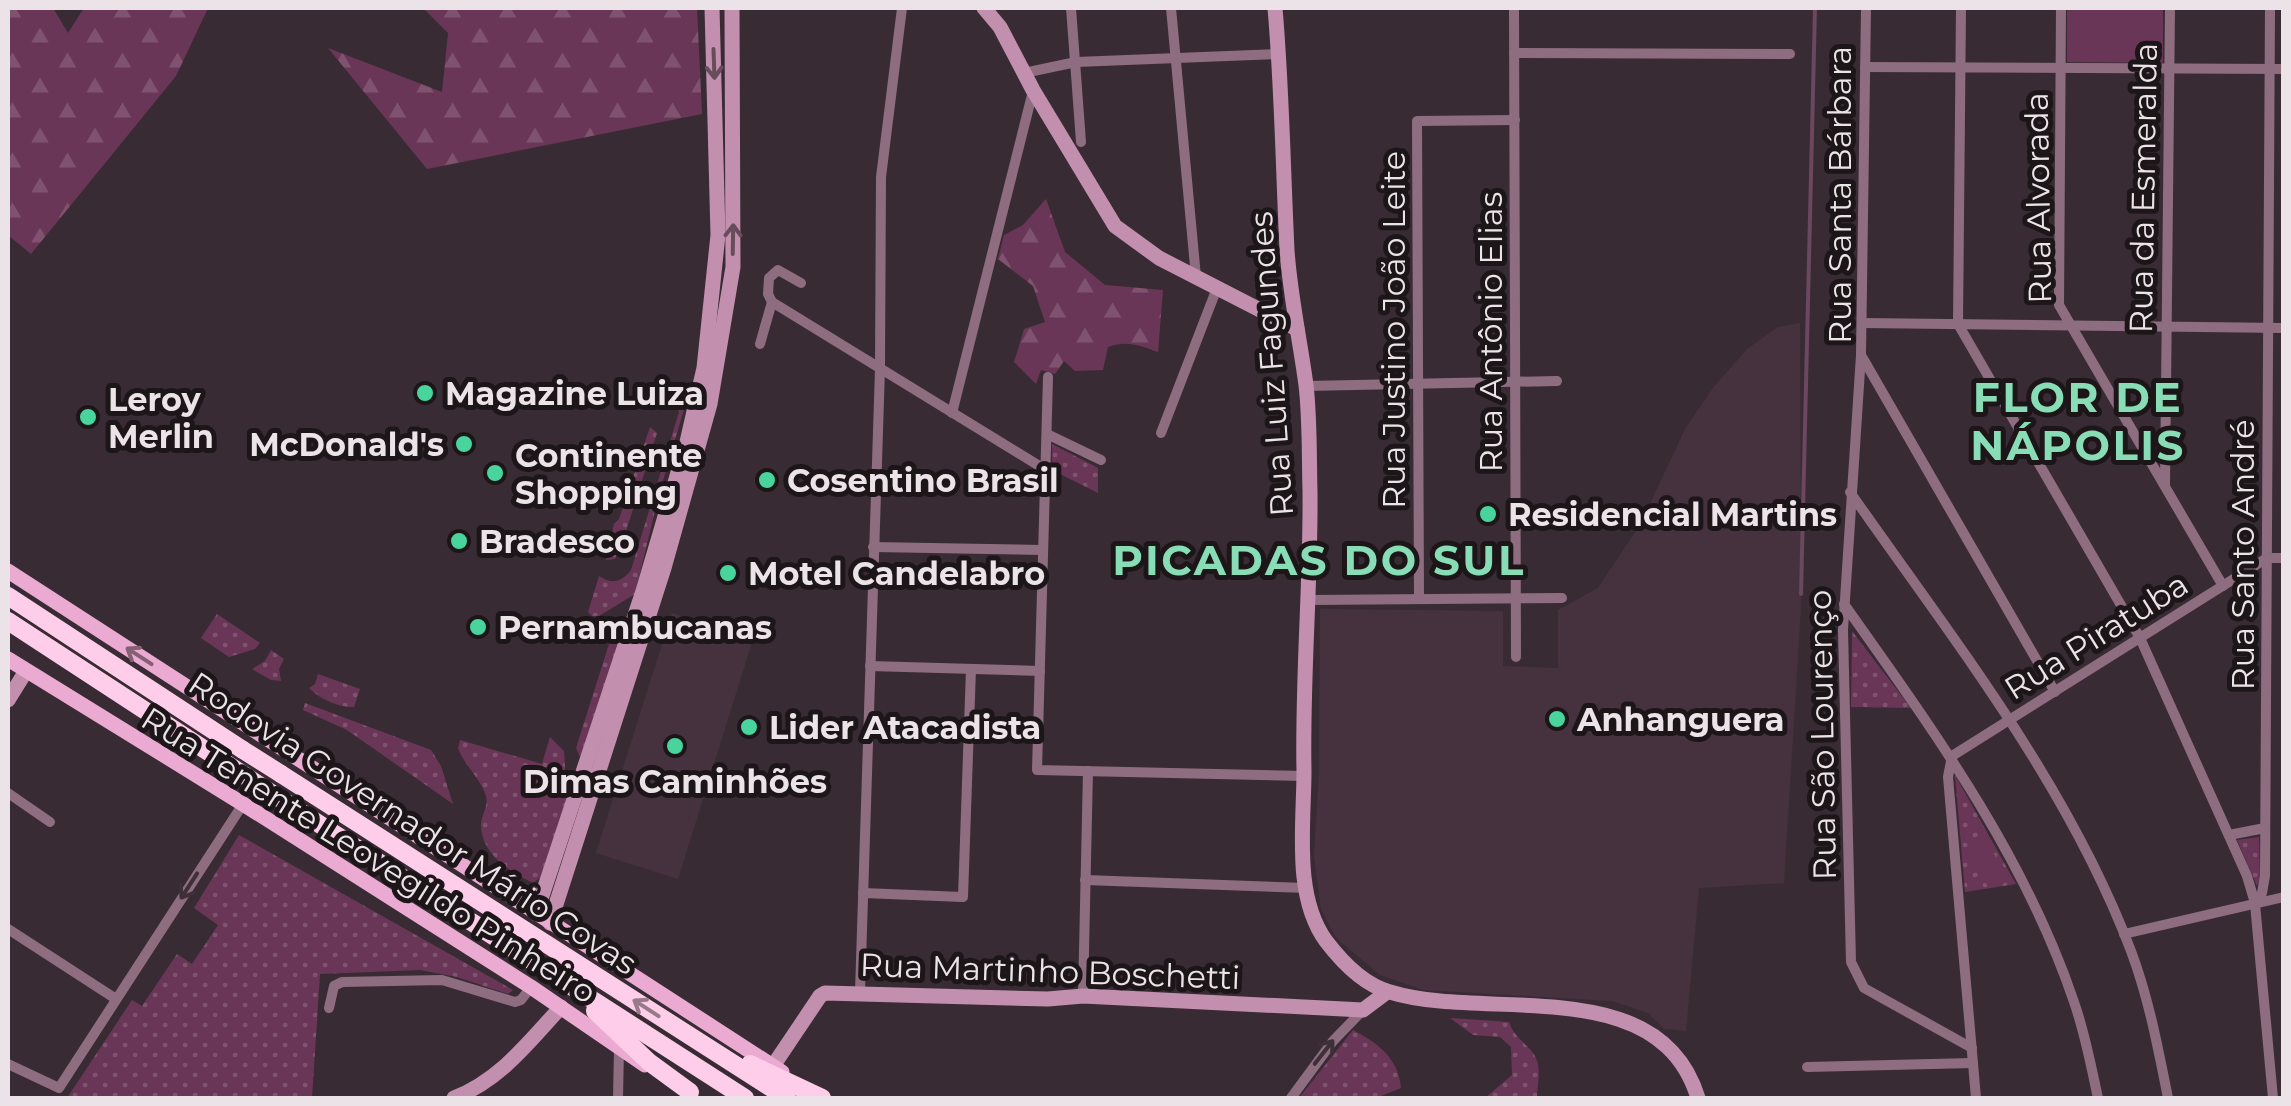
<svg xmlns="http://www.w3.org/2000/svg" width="2291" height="1106" font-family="Montserrat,sans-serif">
<defs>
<pattern id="green-dots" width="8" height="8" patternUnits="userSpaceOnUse" patternTransform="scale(2.5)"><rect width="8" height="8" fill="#6a3657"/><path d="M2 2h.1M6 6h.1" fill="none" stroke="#7f536f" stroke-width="1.8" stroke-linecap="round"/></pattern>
<pattern id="forest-firs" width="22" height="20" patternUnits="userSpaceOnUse" patternTransform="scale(2.5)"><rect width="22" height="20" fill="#6a3657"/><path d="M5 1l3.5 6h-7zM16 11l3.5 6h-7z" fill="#7f536f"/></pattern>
</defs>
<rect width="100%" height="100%" fill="#392b33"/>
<!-- built -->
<g fill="#46323e">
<polygon points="1800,323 1801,606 1784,883 1699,888 1686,1031 1664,1029 1648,1013 1612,1001 1423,990 1380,975 1336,938 1321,909 1314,857 1319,770 1320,609 1503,611 1503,666 1558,668 1558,610 1598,588 1640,525 1685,429 1713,388 1747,349 1778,327"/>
<polygon points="672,613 753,639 678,879 596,853"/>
</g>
<!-- green -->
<g fill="url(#green-dots)">
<path d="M667,391L681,399L683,393L685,406L659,494L635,594L599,616H592L588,612L599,576C612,585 622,582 631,570L679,412L673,399L665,394Z"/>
<polygon points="650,427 657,433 621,547 615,559 606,560 614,524 619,519"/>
<polygon points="1052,444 1098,468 1098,493 1052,470"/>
<polygon points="217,614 260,643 255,649 229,657 201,638"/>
<polygon points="622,619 626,622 582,761 576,748 615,625"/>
<polygon points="1852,631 1911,708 1851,707"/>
<polygon points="271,650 284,659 279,669 281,681 271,680 252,669 265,661"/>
<path d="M318,674L360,689L354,707C340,708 318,698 309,688L315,684Z"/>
<polygon points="305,703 431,750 441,766 453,804 347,730 303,710"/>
<path d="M550,737L564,751L567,798L541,877L533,883C510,872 483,855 481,827C480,816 489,807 486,796C481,779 464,765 458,748L460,740L542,764Z"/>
<polygon points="1955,775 2016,884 1965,892"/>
<polygon points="239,835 513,990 508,994 457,977 420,970 320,974 312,1098 67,1098 132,1000 142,1006 177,954 192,964 218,925 194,908"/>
<polygon points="2259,837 2260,880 2257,886 2237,840"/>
<path d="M1450,1018L1509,1022C1515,1041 1534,1046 1538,1064C1540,1074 1537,1088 1537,1098H1485L1512,1075L1511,1047L1500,1037L1473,1035Z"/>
<path d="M1353,1030C1379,1044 1398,1058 1401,1088L1376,1098H1299Z"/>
</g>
<!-- forest -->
<g fill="url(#forest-firs)">
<polygon points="8,8 53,8 68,33 84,8 208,8 176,76 31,254 8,235"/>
<polygon points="423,8 697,8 702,114 427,169 328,48 442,92 448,33"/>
<path d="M1046,199L1065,252L1105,285L1163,290L1158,352C1140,345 1126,340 1108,347L1103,370L1075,371L1064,361L1055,374L1041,370L1036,384L1014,362L1024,329L1045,322L1033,286L998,259L1004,235L1023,225Z"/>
</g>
<!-- pitch -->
<g fill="#6a3657">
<polygon points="2067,8 2163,8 2163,63 2067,62"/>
<polygon points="1985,836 2006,877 1988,887 1967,846"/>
</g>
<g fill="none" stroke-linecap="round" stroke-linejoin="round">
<!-- stream -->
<polyline stroke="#6c4760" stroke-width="4" points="1801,594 1815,8"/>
<!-- street -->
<g stroke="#8e6d80" stroke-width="10">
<polyline points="1071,8 1081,142"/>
<polyline points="1171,8 1196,277"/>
<polyline points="1514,8 1516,657"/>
<polyline points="1866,8 1861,355 2055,692"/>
<polyline points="1961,8 1958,324 2140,638 2247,876 2255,903"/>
<polyline points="2061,8 2059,305 2223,586"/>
<polyline points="2270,8 2265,876 2262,893 2255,904 2273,1098"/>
<polyline points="1514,53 1790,54"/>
<polyline points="1865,67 2284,69"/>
<polyline points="1024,73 1076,62 1280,54"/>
<polyline points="801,283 778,270 769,278 768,294 772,302 1046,470"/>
<polyline points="1862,323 2284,328"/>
<polyline points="760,344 772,302"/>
<polyline points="1861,355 1843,630 1851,962 1864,988 1972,1048"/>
<polyline points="1048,377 1037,770 1304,776"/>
<polyline points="1306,386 1557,381"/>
<polyline points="952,413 1033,91"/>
<polyline points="1161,433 1217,288"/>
<polyline points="1047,434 1101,460"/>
<polyline points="2165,486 2170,8"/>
<path d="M1850,492C1952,638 2068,784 2131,951C2149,999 2158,1048 2168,1098"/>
<polyline points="873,547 1043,550"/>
<polyline points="2267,558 2284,558"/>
<polyline points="1419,599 1417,121 1515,120"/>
<polyline points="1310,600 1562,598"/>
<path d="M1844,604C1933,730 2024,854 2074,1002C2085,1033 2091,1066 2098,1098"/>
<polyline points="870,666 1040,671"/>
<polyline points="8,793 50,822"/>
<polyline points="2229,835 2265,828"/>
<polyline points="1085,880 1307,888"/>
<polyline points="863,893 963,897 971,669"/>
<polyline points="8,929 116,999"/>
<polyline points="2124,934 2284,897"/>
<polyline points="860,992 880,369 881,177 902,8"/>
<polyline points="1083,996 1088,771"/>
<polyline points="329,1008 334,986 342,982 442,980 515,1002 521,1000 531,987"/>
<polyline points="8,1064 59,1088 243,804"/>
<polyline points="1807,1067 1973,1063"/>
<polyline points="618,1098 619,1049"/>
<polyline points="1291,1098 1333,1041 1363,1010"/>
<polyline points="1976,1098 1948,777 1952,756 2267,558"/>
</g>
<!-- secondary -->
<g stroke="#c38fae" stroke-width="15">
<polyline points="984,8 1000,27 1033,90 1115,226 1159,258 1297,329"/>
<path d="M1275,8C1282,88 1283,169 1287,250C1290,295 1300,340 1306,385C1310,419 1309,456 1310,491C1311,584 1302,678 1304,771C1304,824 1293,896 1326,941C1342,962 1364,985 1390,992C1486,1022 1659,970 1698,1098"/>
<polyline points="8,700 26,671"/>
<polyline points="536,914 643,591 687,442 704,368 718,235 712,8"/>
<polyline points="550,923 664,568 710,404 733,267 732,8"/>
<polyline points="773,1066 820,996 825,993 1048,999 1083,996 1363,1010 1387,992"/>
<path d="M454,1098C500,1080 528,1043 561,1007"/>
</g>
<!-- primary -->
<g stroke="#ebaad1" stroke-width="15">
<polyline points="8,571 782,1072"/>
<polyline points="8,659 243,804 531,987 645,1065"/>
</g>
<!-- highway -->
<g stroke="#fdcde9" stroke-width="18">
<polyline points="8,596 243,750"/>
<polyline points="8,621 233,768"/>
<polyline points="281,774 787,1098"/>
<polyline points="271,793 745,1098"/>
<polyline points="595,1011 649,1062 690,1092"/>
<polyline points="750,1064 822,1098"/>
</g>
<!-- highway-bridge -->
<g stroke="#fdcde9" stroke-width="18">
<polyline points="243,750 281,774"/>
<polyline points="233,768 271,793"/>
</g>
</g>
<!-- one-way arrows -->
<defs><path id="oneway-shaft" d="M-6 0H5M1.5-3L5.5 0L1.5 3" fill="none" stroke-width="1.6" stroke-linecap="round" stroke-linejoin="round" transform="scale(2.5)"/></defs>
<g stroke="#674c5c">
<use href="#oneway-shaft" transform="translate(714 64) rotate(88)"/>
<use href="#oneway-shaft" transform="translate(733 239) rotate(-89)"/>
</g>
<use stroke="#846075" href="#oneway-shaft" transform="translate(139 656) rotate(-147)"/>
<g stroke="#3e3038">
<use href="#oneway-shaft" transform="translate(189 886) rotate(123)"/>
<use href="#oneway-shaft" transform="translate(1324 1052) rotate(-52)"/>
</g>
<use stroke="#987b8b" href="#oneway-shaft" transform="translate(646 1008) rotate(-147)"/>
<!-- markers -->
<g fill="#49d49d" stroke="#1c1619" stroke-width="4">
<circle cx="425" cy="393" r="10"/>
<circle cx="88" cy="417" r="10"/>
<circle cx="464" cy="444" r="10"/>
<circle cx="495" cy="473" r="10"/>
<circle cx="767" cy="480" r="10"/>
<circle cx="1488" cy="514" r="10"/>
<circle cx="459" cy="541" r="10"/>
<circle cx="728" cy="573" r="10"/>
<circle cx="478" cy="627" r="10"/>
<circle cx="1557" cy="719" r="10"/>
<circle cx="749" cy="727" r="10"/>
<circle cx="675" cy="746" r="10"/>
</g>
<g text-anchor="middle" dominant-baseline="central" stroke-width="10" stroke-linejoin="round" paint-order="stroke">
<!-- street labels -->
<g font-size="32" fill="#ece3e8" stroke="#1c1619">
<text transform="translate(2143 188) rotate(-89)">Rua da Esmeralda</text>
<text transform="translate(1839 195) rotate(-90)">Rua Santa Bárbara</text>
<text transform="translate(2038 198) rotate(-91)">Rua Alvorada</text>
<text transform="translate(1393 330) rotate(-90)">Rua Justino João Leite</text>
<text transform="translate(1490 332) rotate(-90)">Rua Antônio Elias</text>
<text transform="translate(1271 364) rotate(-94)">Rua Luiz Fagundes</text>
<text transform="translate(2242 555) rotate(-90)">Rua Santo André</text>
<text transform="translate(2096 636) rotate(-32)">Rua Piratuba</text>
<text transform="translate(1822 735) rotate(-91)">Rua São Lourenço</text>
<text transform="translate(413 823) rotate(33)">Rodovia Governador Mário Covas</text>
<text transform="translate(369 855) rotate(32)">Rua Tenente Leovegildo Pinheiro</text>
<text transform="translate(1050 971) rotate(2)">Rua Martinho Boschetti</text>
</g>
<!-- poi labels -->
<g font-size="32" font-weight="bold" fill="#ece3e8" stroke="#1c1619" text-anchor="start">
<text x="445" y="393">Magazine Luiza</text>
<text x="108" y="399">Leroy<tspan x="108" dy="37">Merlin</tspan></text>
<text x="444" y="444" text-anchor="end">McDonald's</text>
<text x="515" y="455">Continente<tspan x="515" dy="37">Shopping</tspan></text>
<text x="787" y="480">Cosentino Brasil</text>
<text x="1508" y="514">Residencial Martins</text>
<text x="479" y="541">Bradesco</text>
<text x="748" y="573">Motel Candelabro</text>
<text x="498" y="627">Pernambucanas</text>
<text x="1577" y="719">Anhanguera</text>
<text x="769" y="727">Lider Atacadista</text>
<text x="675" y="781" text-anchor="middle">Dimas Caminhões</text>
</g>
<!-- district labels -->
<g font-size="42" font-weight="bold" letter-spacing="2.5" fill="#89ddb6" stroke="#1c1619">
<text x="2078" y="397">FLOR DE<tspan x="2078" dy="48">NÁPOLIS</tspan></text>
<text x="1319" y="560">PICADAS DO SUL</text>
</g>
</g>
<!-- border -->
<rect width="2291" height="1106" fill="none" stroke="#ece3e8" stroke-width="20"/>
</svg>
